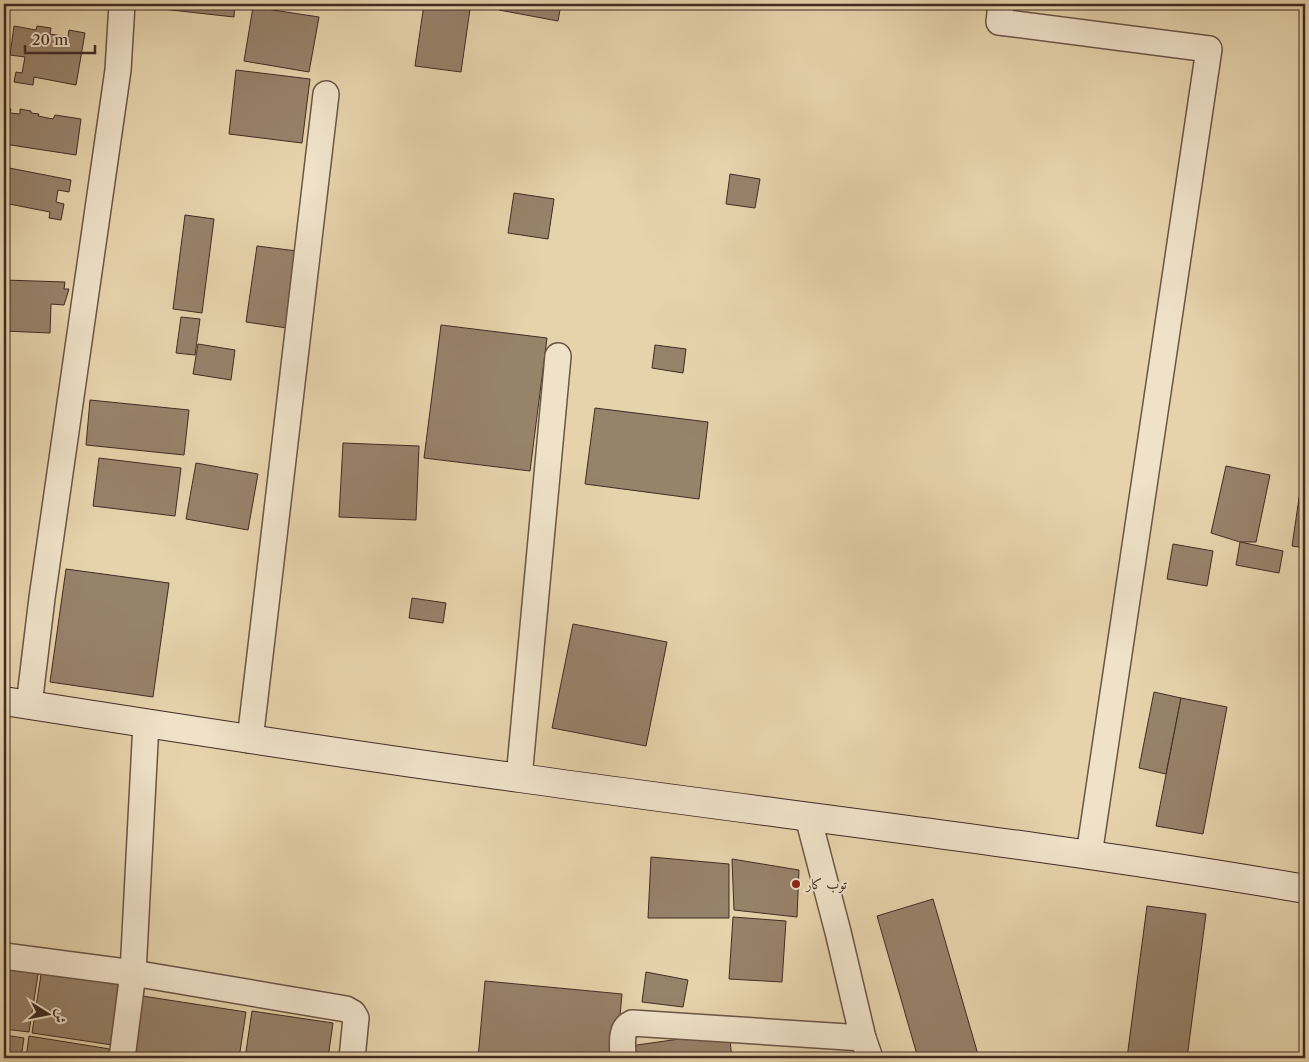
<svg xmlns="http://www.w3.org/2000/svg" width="1309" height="1062" font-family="'Libre Caslon Text',Amiri,serif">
<rect width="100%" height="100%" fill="#e6d3ac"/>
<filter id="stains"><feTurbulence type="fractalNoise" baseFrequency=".004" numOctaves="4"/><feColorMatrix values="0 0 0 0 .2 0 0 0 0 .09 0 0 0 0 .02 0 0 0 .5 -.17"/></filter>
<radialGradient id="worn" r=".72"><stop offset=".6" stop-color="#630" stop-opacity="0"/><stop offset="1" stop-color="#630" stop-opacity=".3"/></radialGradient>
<!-- building -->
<g fill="#97826a" stroke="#412b23">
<polygon points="153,4 235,4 234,17 153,8"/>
<polygon points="297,4 323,4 323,8"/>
<polygon points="424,4 470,9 461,72 415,66"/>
<polygon points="500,4 561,4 558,21 499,10"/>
<polygon points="253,7 319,17 309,72 244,61"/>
<polygon points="14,26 36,30 37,26 51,28 50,34 68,37 69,30 85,33 76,85 34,77 33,85 14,82 16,72 22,73 25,57 10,55"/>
<polygon points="236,70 310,79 302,143 229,134"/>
<polygon points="4,108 11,109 10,113 20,114 20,109 31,111 31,113 39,114 38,116 53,119 55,115 81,119 76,155 4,144"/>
<polygon points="4,167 71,180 69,192 58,190 56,202 64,204 61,220 49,218 50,212 4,203"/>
<polygon points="730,174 760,179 755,208 726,204"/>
<polygon points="514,193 554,199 548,239 508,233"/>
<polygon points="185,215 214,219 202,313 173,309"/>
<polygon points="257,246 297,251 287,328 246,322"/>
<polygon points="4,280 65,282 64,289 69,289 64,305 51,304 50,333 4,331"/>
<polygon points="181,317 200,319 195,355 176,353"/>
<polygon points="441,325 547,338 530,471 424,458"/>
<polygon points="198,344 235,350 231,380 193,374"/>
<polygon points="655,345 686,349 683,373 652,368"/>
<polygon points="90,400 189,410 184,455 86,445"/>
<polygon points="595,408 708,422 699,499 585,484"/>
<polygon points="343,443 419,446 416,520 339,517"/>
<polygon points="99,458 181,468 175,516 93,506"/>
<polygon points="196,463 258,474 248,530 186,519"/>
<polygon points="1226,466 1270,475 1256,542 1240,542 1211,533"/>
<polygon points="1303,471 1305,471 1305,548 1292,546"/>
<polygon points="1240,542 1283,551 1279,573 1236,565"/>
<polygon points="1173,544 1213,551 1207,586 1167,579"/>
<polygon points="66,569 169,583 153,697 50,682"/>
<polygon points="412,598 446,603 443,623 409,618"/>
<polygon points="573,624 667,642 646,746 552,728"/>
<polygon points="1154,692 1181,698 1166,774 1139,768"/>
<polygon points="1181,698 1227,707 1203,834 1156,826"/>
<polygon points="651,857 729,864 729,918 648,918"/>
<polygon points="732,859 799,870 797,917 734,910"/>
<polygon points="933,899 979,1058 918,1058 877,916"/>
<polygon points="1147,906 1206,914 1187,1058 1127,1058"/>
<polygon points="733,917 786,921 782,982 729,979"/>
<polygon points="4,963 39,968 29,1032 4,1029"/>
<polygon points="42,968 129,981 119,1046 32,1033"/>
<polygon points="646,972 688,980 683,1007 642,1002"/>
<polygon points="485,981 622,994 616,1058 478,1058"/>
<polygon points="136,995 246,1012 239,1058 127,1058"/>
<polygon points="252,1011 333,1023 328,1058 245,1058"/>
<polygon points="729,1032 732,1058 631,1058 630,1046"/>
<polygon points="4,1035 24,1038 21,1058 4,1058"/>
<polygon points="29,1036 116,1050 114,1058 26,1058"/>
</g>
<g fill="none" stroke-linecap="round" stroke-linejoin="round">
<defs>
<g id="street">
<polyline points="1001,4 999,22 1209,49 1089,855"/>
<polyline points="29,705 42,598 118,70 122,4"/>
<polyline points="250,740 326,94"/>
<polyline points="519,778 558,356"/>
<polyline points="808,817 838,932 863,1038"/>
<polyline points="4,956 133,973 346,1009 353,1013 356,1018 352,1058"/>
<polyline points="122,1058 133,973 146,723"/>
<path d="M623,1058C623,1045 619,1029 632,1023L863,1038L870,1058"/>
</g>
<path id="secondary" d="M4,701C176,728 348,755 520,778C782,815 1045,844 1305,889"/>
</defs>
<!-- street casing -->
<use href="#street" stroke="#6a5545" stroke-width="28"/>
<!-- secondary casing -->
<use href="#secondary" stroke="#412b23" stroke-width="30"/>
<!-- street -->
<use href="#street" stroke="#efe2c9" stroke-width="25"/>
<!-- secondary -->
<use href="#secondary" stroke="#efe2c9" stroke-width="28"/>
</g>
<!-- markers -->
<circle fill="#8f2418" stroke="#efe2c9" stroke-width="2" cx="796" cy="884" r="5"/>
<g text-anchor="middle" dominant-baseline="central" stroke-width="4" stroke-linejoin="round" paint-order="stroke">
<!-- poi labels -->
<g font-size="14" fill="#412b23" stroke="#efe2c9" text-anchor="start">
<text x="806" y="884">توب كار</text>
</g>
</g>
<!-- margin -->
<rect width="1309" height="1062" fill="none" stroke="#e6d3ac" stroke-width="20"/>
<rect x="5" y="5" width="1299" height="1052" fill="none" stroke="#412b23" stroke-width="2.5"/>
<rect x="10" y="10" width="1289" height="1042" fill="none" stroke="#412b23"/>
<!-- north arrow -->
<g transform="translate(48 1014) rotate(100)" stroke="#efe2c9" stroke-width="4" paint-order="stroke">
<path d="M0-4L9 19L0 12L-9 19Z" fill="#412b23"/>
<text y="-8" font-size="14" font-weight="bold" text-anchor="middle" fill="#412b23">ش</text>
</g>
<!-- scale -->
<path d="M25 45v8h70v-8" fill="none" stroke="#412b23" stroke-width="2.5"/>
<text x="32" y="45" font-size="15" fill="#412b23" stroke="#efe2c9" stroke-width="4" paint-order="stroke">20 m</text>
<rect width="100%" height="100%" filter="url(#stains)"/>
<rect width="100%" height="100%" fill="url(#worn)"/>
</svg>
